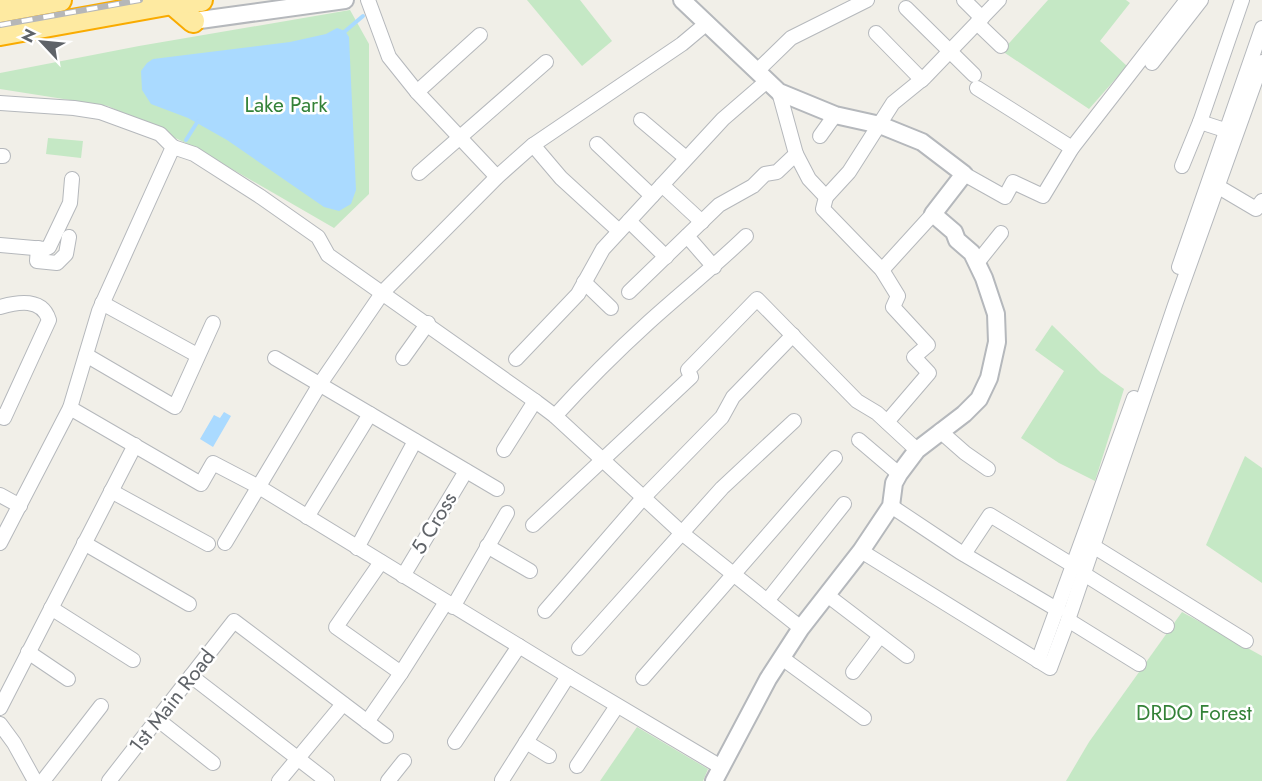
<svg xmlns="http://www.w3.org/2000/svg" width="1262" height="781" font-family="Jost,sans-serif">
<rect width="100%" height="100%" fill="#f1efe8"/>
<!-- green -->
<g fill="#c5e8c5">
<polygon points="527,0 580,0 612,41 582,66"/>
<polygon points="1048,0 1126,0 1130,3 1100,41 1127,66 1089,109 1002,51"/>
<polygon points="350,10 369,44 369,194 334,228 192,146 108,106 0,89 0,73 139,46"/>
<polygon points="48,138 83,141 81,158 46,154"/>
<polygon points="1052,325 1101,373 1124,389 1095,481 1059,463 1021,438 1064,371 1035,350"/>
<polygon points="1245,456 1262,468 1262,583 1206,545"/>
<polygon points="1182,612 1262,656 1262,781 1066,781 1089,742"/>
<polygon points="637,727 708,769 703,781 600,781"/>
</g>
<!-- water -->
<g fill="#aadaff">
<polygon points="337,28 345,31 349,37 356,190 351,204 339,211 324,207 227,140 188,118 151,104 142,90 141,71 147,63 153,59 290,42 326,34"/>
<polygon points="224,412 231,416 213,447 200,439 214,415 220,418"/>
</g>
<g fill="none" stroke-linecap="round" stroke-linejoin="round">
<!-- stream -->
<g stroke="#aadaff" stroke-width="4">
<polyline points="343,33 363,16"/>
<polyline points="186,140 198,121"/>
</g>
<defs>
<g id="minor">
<polyline points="368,0 389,57 417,92 497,177"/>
<polyline points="964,0 982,18"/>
<polyline points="906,8 974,75"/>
<polyline points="977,23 1001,46"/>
<polyline points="876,33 922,80"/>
<polyline points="1152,63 1201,0"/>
<polyline points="757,71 791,38 867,0"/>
<polyline points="977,88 1072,148"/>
<polyline points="417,92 480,35"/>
<polyline points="0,103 74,108 100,112 160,134 173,147 99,311 70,408 0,543"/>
<polyline points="641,120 686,158"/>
<polyline points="1234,133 1200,122 1242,0"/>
<polyline points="820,136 835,115"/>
<polyline points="597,144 652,196"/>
<polyline points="533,145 561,178 619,231"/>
<polyline points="173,147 194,154 261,197 318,237 328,255 535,401 555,416 683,534 801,628"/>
<polyline points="796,154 809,179 826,197 823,209 882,270 898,296 893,307 928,345 914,357 929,373 887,422"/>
<polyline points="0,156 3,156"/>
<polyline points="1182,166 1200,122"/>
<polyline points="419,173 546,62"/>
<polyline points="964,174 1005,197 1013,182 1043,196 1072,148 1187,0"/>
<polyline points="662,185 702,222"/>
<polyline points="1217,186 1256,209 1262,201"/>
<polyline points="826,197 849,172 893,103 925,77 999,0"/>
<polyline points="629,221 666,257"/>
<polyline points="687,236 714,267"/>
<polyline points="0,245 45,249 49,247 70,203 72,179"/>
<polyline points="38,248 37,261 57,263 66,254 69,237"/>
<polyline points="977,263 1001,233"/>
<polyline points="1179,267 1262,28"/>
<polyline points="882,270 933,214"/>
<polyline points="584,282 611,308"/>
<polyline points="629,292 719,205 753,186 765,174 777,172 796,154 779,92"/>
<polyline points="102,303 197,355"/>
<path d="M0,307C17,302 42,297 49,320L4,418L0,416"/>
<polyline points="86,355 175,407 213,323"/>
<polyline points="275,358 497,489"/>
<polyline points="403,358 428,323"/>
<polyline points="516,359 578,294 603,249 723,119 767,81"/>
<polyline points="70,408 201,484 213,463 259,487 568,676 721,767"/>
<path d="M555,416C585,383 616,352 649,322C681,293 715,266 746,236"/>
<polyline points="940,431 965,453 988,469"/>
<polyline points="859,440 899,474"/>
<polyline points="504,450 535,401"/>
<polyline points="111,491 208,544"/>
<polyline points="0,495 20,506"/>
<polyline points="891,506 960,552 1058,610"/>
<polyline points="307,517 370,414"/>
<polyline points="533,525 691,377 688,370 757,299 857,401 877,413 917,450"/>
<polyline points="84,543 189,604"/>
<polyline points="225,543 320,384 383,292 497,177 533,145 682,44 707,23"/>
<polyline points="487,546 530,571"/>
<polyline points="1093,546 1246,641"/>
<polyline points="357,548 415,441"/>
<polyline points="861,551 1050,668 1068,620 1175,305 1262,62"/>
<polyline points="964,554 990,515 1074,566"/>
<polyline points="381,562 336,627 401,673"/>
<polyline points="1084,574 1167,626"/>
<polyline points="403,576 466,471"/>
<polyline points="827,595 907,656"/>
<polyline points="767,601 844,504"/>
<polyline points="453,607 507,513"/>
<polyline points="51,608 133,660"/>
<polyline points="545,611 643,498 722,417 733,397 793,335"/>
<polyline points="1068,620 1139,664"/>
<polyline points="579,648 722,488 794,421"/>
<polyline points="28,652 68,679"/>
<polyline points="782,658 864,718"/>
<polyline points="1038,661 1134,398"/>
<polyline points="853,672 880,636"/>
<polyline points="191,676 327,781"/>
<polyline points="643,678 835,458"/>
<polyline points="0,708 135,445"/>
<polyline points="157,719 213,763"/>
<polyline points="367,722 401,673 446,602"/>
<polyline points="0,724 14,743 35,781"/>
<polyline points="455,742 519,646"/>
<polyline points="526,742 549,756"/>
<polyline points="577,766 617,706"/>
<polyline points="502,780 568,676"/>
<polyline points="43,781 101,706"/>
<polyline points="109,781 234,621 386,736"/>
<polyline points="279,781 343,704"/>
<polyline points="388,781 404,761"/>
</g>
<g id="tertiary">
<polyline points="682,0 779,92 835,115 880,125 922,142 964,174 933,214 954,232 957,240 972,253 984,278 996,314 997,342 989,378 979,399 964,414 917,450 899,474 894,483 891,506 861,551 801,628 768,679 714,781"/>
<polyline points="193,21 345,0"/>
</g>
<g id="trunk">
<polyline points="172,3 193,21"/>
<polyline points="0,11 60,0"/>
<polyline points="0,34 172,3 201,0"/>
</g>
</defs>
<!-- minor casing -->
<use href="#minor" stroke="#b5b8bc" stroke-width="16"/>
<!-- tertiary casing -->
<use href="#tertiary" stroke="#b5b8bc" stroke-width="20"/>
<!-- trunk casing -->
<use href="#trunk" stroke="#f9ab00" stroke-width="26"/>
<!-- minor -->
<use href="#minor" stroke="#fff" stroke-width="14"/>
<!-- tertiary -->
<use href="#tertiary" stroke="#fff" stroke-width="16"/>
<!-- trunk -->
<use href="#trunk" stroke="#feeaa1" stroke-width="22"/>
<defs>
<polyline id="rail" points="0,25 140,0"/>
</defs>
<!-- rail casing -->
<use href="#rail" stroke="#b6b7b8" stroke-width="6"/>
<!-- rail -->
<use href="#rail" stroke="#fff" stroke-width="4" stroke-dasharray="11" stroke-linecap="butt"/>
</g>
<g text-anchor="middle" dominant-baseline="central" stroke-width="5" stroke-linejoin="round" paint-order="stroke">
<!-- park labels -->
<g font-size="21" fill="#348238" stroke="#fff">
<text x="286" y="105">Lake Park</text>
<text x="1194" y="713">DRDO Forest</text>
</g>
<!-- street labels -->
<g font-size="21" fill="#5f6368" stroke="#fff">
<text transform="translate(434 523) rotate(-59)">5 Cross</text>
<text transform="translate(172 701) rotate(-52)">1st Main Road</text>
</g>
</g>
<!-- north arrow -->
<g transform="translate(42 42) rotate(296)" stroke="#ffffff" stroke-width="4.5" paint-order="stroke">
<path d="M0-4.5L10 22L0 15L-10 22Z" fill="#5f6368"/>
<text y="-9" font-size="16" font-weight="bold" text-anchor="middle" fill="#5f6368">N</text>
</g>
</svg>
